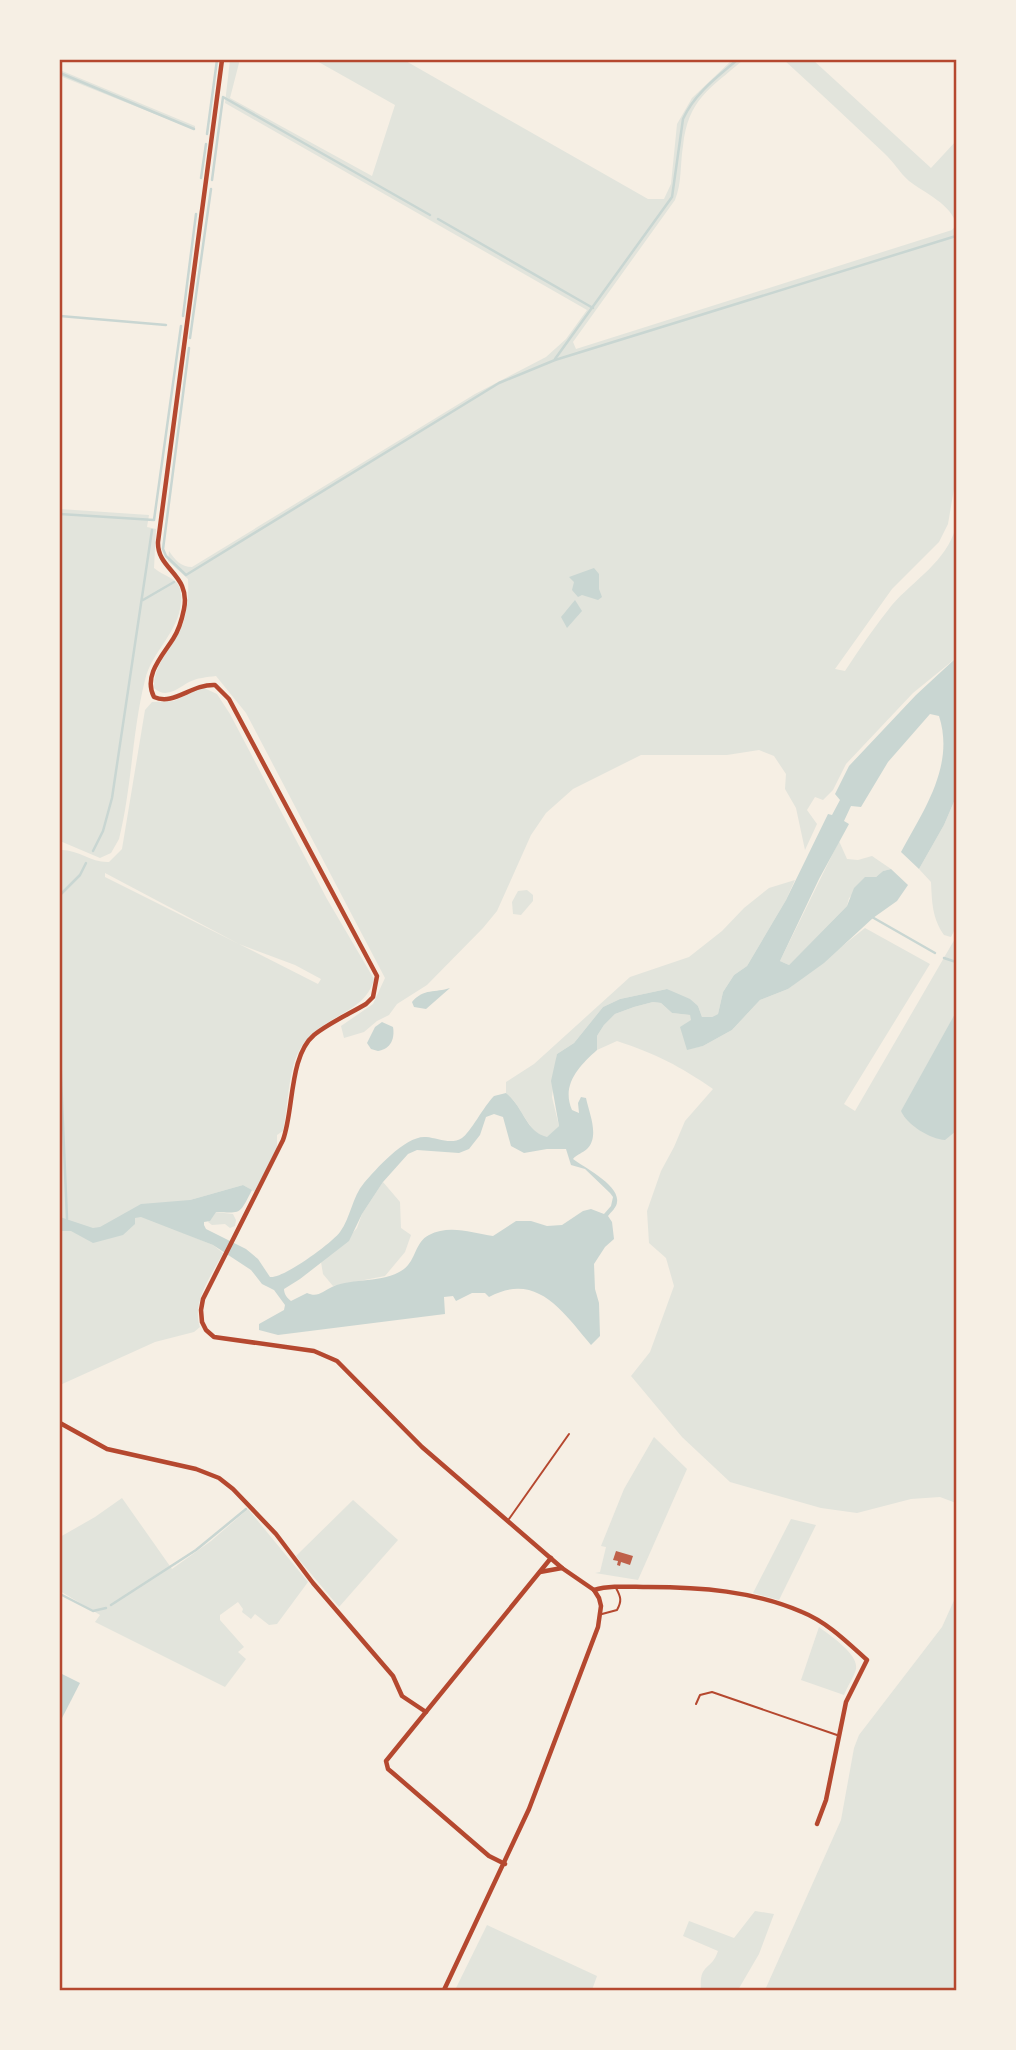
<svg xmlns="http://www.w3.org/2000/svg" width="1016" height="2050" font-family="Montserrat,sans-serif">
<rect width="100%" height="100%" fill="#f6efe4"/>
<!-- green -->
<g fill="#e2e4dc" fill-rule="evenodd">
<path d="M230,60H238L239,63L230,98L372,176L395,105L315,60H404L648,199H664L671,184L677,124L692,98L732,60H743C710,89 688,99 683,146C680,164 682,183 675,200L573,342L576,349L952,230L956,225C953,205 923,192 909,181C900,173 893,161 884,153C850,121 817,90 784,60H813L931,168L956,141V477L948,524L939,542L892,589L835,669L845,671C860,648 875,626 892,605C915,579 946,562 956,527V658L913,693L846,764L833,790L823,800L815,797L807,810L817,824L805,850L796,808L785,789L786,774L774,756L759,750L727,755H641L573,789L546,813L531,835L497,911L483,928L427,985L397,1004L389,1015L377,1021L364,1032L344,1038L341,1026L373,1004L385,978L246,713L216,676C207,677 197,678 189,682C177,689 166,699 154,688C153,667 169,651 179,633C187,617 189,597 188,579L168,561L169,551C175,560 181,567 192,567L475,394L546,357L566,339L587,310L225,103Z"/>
<polygon points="60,70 195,126 195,130 60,76"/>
<path d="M60,509L149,515L147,527L156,529L154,568C169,580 183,577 181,602C179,632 152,651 145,680C132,732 132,787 119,839L111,853L100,858L60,841Z"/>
<path d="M202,687L217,694L230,714L327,899L374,979C365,1016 317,1015 299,1051C288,1071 288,1108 283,1131L277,1135V1147L255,1192L243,1185L190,1200L174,1229L213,1245L223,1253C212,1275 191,1302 200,1327L194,1332L155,1342L60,1385V850C78,849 91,863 109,862L122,849L145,710L152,702L174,701ZM105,873L239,944L105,877ZM239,944L295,965L321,979L318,984Z"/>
<path d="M956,797V927L951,937L944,935C932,918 932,902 931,882L919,869L944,825Z"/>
<polygon points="839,841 847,859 858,860 872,856 891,869 883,871 876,877 871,877 849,898 847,906 789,965 780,961"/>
<path d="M795,880L786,900L747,966L734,975L723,992L718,1014L712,1017H702L698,1006L667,989L620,999L603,1007L574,1043L557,1054L552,1097L559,1126L547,1138C525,1130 524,1107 506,1093V1082L534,1064L630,977L689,957L722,931L744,908L769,888Z"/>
<polygon points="527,890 533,895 533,901 521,915 513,914 512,902 518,891"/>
<path d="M865,928L930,964L844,1104L855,1111L956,937V1503L940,1497L911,1499L857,1513L821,1508L730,1482L682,1437L631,1376L650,1352L674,1286L666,1258L649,1243L647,1211L661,1171L674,1147L685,1121L713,1089C680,1066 656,1054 617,1041L597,1050V1036L604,1025L615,1014L634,1007L653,1002L661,1003L672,1013L690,1015L692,1019L688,1049L703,1046L732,1030L760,1000L788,989Z"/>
<polygon points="383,1182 400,1202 401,1228 411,1235 405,1252 385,1276 333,1286 323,1274 321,1262 343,1244 357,1228 362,1214"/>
<polygon points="215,1212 233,1214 236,1220 235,1226 230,1228 225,1224 212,1225 208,1222"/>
<polygon points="654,1437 687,1469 638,1580 595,1573 600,1572 606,1547 601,1546 624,1489"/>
<polygon points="122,1498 172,1569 211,1541 248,1509 308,1582 277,1624 269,1625 255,1614 251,1619 242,1612 243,1609 238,1602 220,1615 220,1620 244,1647 238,1652 246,1659 225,1687 95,1622 100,1615 60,1591 60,1537 95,1517"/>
<polygon points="353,1500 398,1540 339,1607 296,1556"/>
<polygon points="791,1519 816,1525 779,1600 753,1593"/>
<polygon points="956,1596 956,1990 765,1990 841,1820 854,1748 859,1735 942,1627"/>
<path d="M819,1627C829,1635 859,1654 856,1669C854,1677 847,1687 844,1695L801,1680Z"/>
<path d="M755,1911L774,1914L759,1954L738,1990H701C699,1962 711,1972 718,1951L683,1936L689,1921L734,1938Z"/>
<polygon points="487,1925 597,1976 592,1990 455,1990"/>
</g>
<!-- water -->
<g fill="#c9d6d2" fill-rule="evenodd">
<polygon points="594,568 599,574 599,589 602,597 598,600 582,595 578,597 572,590 574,582 569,577"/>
<polygon points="575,600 582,611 567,628 561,617"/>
<path d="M956,658V797L944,825L919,869L901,852C924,810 955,765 939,716L930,714L888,762L861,807L851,806L844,821L849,824L819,879L780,961L789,965L847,906L854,888L865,877H876L883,871L891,869L908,885L897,901L873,918L824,963L788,989L760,1000L732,1030L703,1046L687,1050L680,1027L691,1020L690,1015L672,1013L661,1003L653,1002L634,1007L615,1014L604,1025L597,1036V1050C579,1066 561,1085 572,1110L579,1113L578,1103L581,1097L586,1098C589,1113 600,1136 587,1149C583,1153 577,1154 573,1159C583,1167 620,1185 617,1202C617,1207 611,1212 608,1216L612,1222L614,1239L605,1247L594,1264L595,1289L599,1303L600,1336L591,1345C563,1312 537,1271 489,1297L485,1293H472L456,1301L453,1296L444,1297L445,1314L278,1335L259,1330V1324L284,1310L285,1305L274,1290L262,1284L251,1270L213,1245L141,1217L135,1218V1224L123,1235L93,1243L71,1231H60V1217L93,1228L100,1227L141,1204L190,1200L243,1185L252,1190C239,1215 242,1213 216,1212L210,1221L204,1222V1225L206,1229L246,1249L258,1259L270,1277C283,1279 332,1243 340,1232C351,1217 352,1197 364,1183C376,1169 406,1135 426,1137C438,1138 451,1145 462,1138C470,1133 484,1106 494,1096L506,1093C524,1107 525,1131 547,1137L559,1126L551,1081L557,1054L574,1043L603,1007L620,999L667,989L690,999L698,1006L702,1017H712L718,1014L723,992L734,975L747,966L786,900L828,814L832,815L840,800L835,794L849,766L916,695ZM494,1114L503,1117L511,1146L524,1153L547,1149H566L571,1165L585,1169L610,1193L613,1197L611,1206L604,1214L591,1209L583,1211L562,1225L547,1226L531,1221H516L493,1236C473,1233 449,1224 429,1235C415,1242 416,1260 404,1269C384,1284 354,1277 332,1287C323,1291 318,1298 307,1293L291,1301C287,1298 284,1294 284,1289L300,1279L349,1241L362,1214L383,1182L408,1154L417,1150L459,1153L469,1149L480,1135L486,1117Z"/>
<path d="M450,988L426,1009L414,1007L412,1002C424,988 435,993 450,988Z"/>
<path d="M956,1012V1131L945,1140C930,1139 907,1125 901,1111Z"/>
<path d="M382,1022L393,1027C395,1038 391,1049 378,1051L371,1049L367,1043L375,1027Z"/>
<polygon points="60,1673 80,1683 60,1722"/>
</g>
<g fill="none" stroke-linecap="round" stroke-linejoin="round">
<!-- stream -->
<g stroke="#c9d6d2" stroke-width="2.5">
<polyline points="60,73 194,129"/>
<polyline points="207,134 217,60"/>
<polyline points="201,178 206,144"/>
<polyline points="212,180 223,97 430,215"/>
<polyline points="438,219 593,308"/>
<polyline points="60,316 166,325"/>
<polyline points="183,316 196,214"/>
<polyline points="190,338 211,189"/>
<polyline points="189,348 163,549 166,556 186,575 499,383 555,360 956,236"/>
<path d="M555,359L672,197L683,119C694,94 717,77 737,60"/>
<polyline points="60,514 154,520 181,326"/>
<polyline points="143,600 174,582"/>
<polyline points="93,851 103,831 112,798 152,530"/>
<polyline points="60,895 80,875 86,863"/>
<polyline points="872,917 935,953"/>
<polyline points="944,958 956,962"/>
<polyline points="60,1053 67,1219"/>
<polyline points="60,1594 93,1611 106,1608"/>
<polyline points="111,1605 196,1550 246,1509"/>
</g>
</g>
<!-- building -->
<polygon fill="#bf614a" points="616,1551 633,1556 630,1565 621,1562 620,1566 617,1565 618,1561 613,1560"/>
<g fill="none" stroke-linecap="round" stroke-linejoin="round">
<!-- service -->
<g stroke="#b5482f" stroke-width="2">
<polyline points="509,1519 569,1434"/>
<path d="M602,1614L617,1610C622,1601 621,1597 616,1588"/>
<polyline points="696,1704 700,1695 712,1692 837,1735"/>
</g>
<!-- minor -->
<g stroke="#b5482f" stroke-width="4.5">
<path d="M222,60L158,542C157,570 191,574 184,609C182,619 179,630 173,639C162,656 143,676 154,697C174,706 191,684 215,685L229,699L377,976L373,997L366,1004C349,1014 329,1023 314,1035C289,1056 294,1110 283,1140L203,1299L201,1310L202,1322L206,1330L214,1337L314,1351L337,1361L422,1447L562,1568L594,1590L599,1598L601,1606L598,1627L529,1809L444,1990"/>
<polyline points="60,1423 107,1449 196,1469 219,1478 233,1489 276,1534 313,1583 393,1676 402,1696 426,1712"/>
<polyline points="540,1572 562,1568"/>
<path d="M594,1590C611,1585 630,1587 648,1587C700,1587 754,1591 802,1612C827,1622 847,1642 867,1660L846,1702L826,1800L817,1824"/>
<polyline points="505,1864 489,1856 394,1774 388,1769 386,1761 551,1558"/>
</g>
</g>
<!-- border -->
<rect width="1016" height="2050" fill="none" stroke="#f6efe4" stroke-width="122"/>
<rect x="61" y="61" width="894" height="1928" fill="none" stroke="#b5482f" stroke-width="2.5"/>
</svg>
